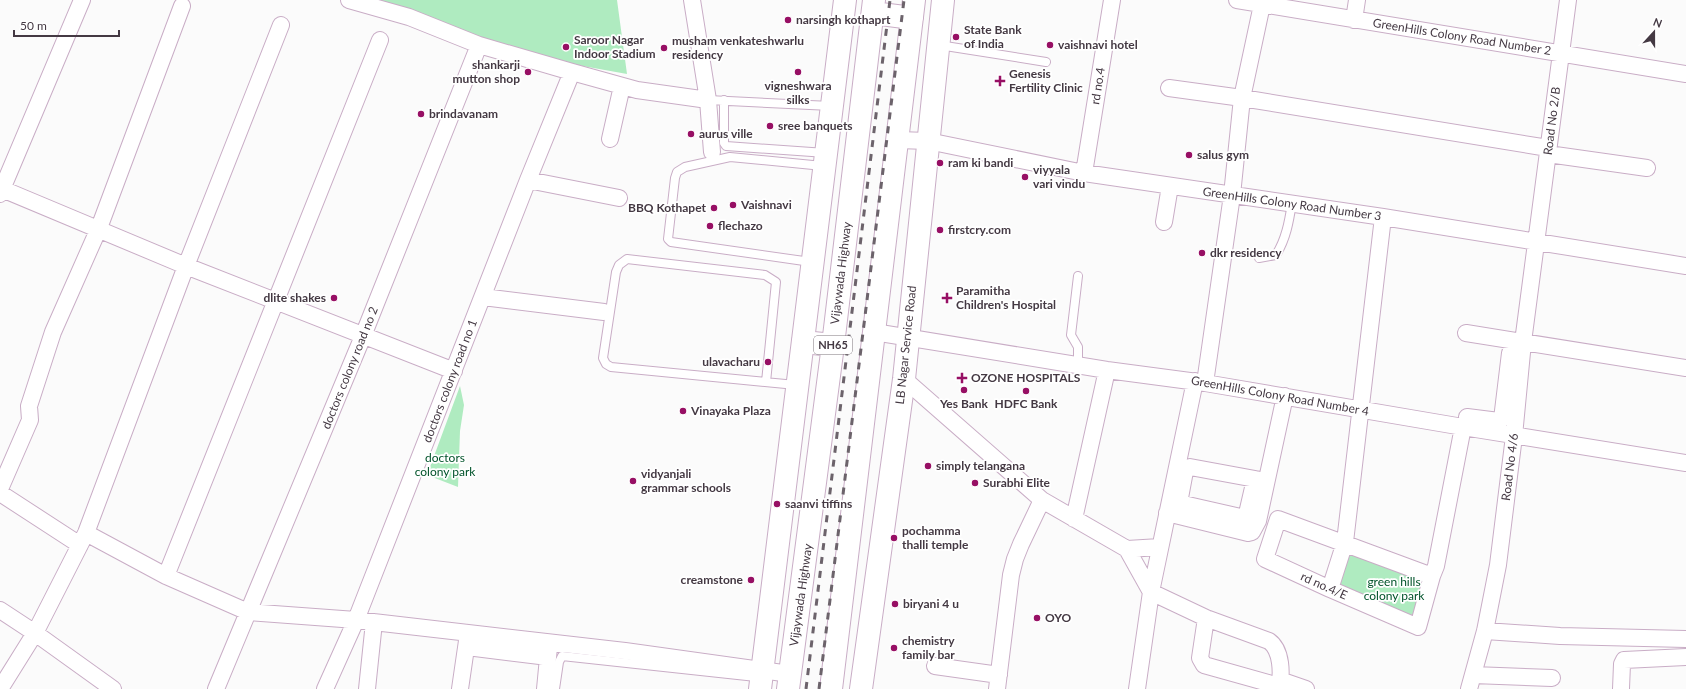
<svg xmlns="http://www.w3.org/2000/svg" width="1686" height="689" viewBox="0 0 1686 689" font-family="Lato,sans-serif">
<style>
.green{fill:#afebc0}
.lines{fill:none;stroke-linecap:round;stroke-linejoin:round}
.lane-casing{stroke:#c9adc6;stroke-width:10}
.street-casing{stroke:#c9adc6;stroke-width:18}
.secondary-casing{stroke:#c9adc6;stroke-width:24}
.highway-casing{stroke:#c9adc6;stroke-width:24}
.lane{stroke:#fff;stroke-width:8}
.street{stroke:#fff;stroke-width:16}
.secondary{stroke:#fff;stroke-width:22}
.highway{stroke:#fff;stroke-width:22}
.rail{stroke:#6c636b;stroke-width:3;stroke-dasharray:7 7;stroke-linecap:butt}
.poi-dot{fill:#970f64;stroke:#fff;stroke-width:1.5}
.labels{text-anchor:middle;stroke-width:3.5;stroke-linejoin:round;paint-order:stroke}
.shield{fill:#fff;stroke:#7c747b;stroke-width:1}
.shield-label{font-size:11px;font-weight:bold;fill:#443943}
.poi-label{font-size:12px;font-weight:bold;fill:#443943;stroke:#fff;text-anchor:start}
.street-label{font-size:12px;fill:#443943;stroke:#fff}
.park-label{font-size:12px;fill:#01532a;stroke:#fff}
</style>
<rect width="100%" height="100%" fill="#fbfbfb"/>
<!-- green -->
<path class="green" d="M370,0H617L627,74L577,65L441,29Z
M460,386L464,405L460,431L458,487L427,475Z
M1348,549L1423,577L1416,616L1410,620L1335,588Z"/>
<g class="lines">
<!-- lane casing -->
<g class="lane-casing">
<path id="lane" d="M939,45L1046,62
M708,100L831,106
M724,100V143L726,146L826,153
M1259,258L1276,255C1286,239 1289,222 1292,203
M811,262L671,242L668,239L675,178L677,172L685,167L730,157L823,166
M1078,276L1071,335L1078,347V365
M766,382L776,282L765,275L627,259L619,265L616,272L603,358L606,364L611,367L796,385
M555,689L559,662L562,656L756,677"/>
</g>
<!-- street casing -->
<g class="street-casing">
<path id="street" d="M349,0L409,17L479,45L572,72L637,90L708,100
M692,0L708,100L712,152
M1237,0L1686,74
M1354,20L1357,0
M1169,88L1242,98L1548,148
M610,139L622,86
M898,140L928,141L1084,173L1383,217L1686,266
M1548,154L1647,168
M1084,173L1112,0
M528,180L619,198
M2,189L186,266L454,371
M0,194L82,0
M1164,222L1170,186
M483,297L604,312
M874,332L1107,370L1205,383L1463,427L1686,463
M1466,333L1686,368
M904,379L1042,500L1127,549L1160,547
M1205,383L1232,195L1242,98L1263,0
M1467,417L1499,421L1502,419L1510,353
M0,489L30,420L29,406L53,332L99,228L182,6
M0,493L80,545
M1167,513L1248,533L1252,532L1258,521L1285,396
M1246,518L1255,479
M1074,519L1107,370
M1258,521L1179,503L1185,471L1190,467L1266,481
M86,533L166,576L248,612L356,620L625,651L790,674
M1127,549L1151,592L1206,618L1269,641C1282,650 1282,674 1279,689
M166,576L380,40
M1432,576L1418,627L1330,589L1265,559L1278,519L1432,576L1436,566L1463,427
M1330,589L1345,542L1383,217
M0,610L35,633L113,689
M1206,618L1200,658L1204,665L1279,686
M1485,631L1560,636L1686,639
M475,648L548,657
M935,666L999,675
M1473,675L1552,678
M1280,680L1306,689
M0,689L35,633L86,533L186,266L281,25
M216,689L363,336L479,45
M325,689L356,620L528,180L572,72
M367,689L374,622
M460,689L468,634
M545,689L549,647
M997,689L1011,575L1015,559L1021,544L1042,500
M1137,689L1151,592L1195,381
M1469,689L1485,631L1498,565L1514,436L1523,342L1568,0
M1621,689L1622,664L1624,660L1686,657"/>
</g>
<!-- secondary casing -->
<g class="secondary-casing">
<path id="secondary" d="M760,689L845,0
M861,689L904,379L943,0"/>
</g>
<!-- highway casing -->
<g class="highway-casing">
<path id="highway" d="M873,13L912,18
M803,342L833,345
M788,689L833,345L874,0
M831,689L914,0"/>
</g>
<!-- lane -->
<use href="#lane" class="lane"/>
<!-- street -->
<use href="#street" class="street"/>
<!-- secondary -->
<use href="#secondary" class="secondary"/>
<!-- highway -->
<use href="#highway" class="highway"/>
<!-- rail -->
<path class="rail" d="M806,689L890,0
M819,689L904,0"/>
</g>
<!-- markers -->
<g class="poi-dot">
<circle cx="788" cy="20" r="4"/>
<circle cx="956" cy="37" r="4"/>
<circle cx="1050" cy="45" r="4"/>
<circle cx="566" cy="47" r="4"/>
<circle cx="664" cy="48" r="4"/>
<circle cx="528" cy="72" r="4"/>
<circle cx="798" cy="72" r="4"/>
<path d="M998 75h4v4h4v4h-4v4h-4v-4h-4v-4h4z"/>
<circle cx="421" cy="114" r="4"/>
<circle cx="770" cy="126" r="4"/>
<circle cx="691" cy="134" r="4"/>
<circle cx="1189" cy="155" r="4"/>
<circle cx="940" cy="163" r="4"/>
<circle cx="1025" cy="177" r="4"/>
<circle cx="733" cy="205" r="4"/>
<circle cx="714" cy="208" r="4"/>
<circle cx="710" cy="226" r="4"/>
<circle cx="940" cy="230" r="4"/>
<circle cx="1202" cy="253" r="4"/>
<circle cx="334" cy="298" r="4"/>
<path d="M945 292h4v4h4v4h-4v4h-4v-4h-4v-4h4z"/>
<circle cx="768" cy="362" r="4"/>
<path d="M960 372h4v4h4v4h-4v4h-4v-4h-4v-4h4z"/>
<circle cx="964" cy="390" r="4"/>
<circle cx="1026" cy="391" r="4"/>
<circle cx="683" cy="411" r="4"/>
<circle cx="928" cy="466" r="4"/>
<circle cx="633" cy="481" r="4"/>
<circle cx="975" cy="483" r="4"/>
<circle cx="777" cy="504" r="4"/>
<circle cx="894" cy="538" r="4"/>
<circle cx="751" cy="580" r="4"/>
<circle cx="895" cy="604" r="4"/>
<circle cx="1037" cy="618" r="4"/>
<circle cx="894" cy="648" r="4"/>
</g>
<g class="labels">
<!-- shield labels -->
<rect class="shield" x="814" y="336" width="38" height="18" rx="3"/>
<g class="shield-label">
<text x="833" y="349">NH65</text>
</g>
<!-- poi labels -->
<g class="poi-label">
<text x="796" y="24">narsingh kothaprt</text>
<text x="964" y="34">State Bank<tspan x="964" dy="14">of India</tspan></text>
<text x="574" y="44">Saroor Nagar<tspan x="574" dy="14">Indoor Stadium</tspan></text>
<text x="672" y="45">musham venkateshwarlu<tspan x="672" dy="14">residency</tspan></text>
<text x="1058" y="49">vaishnavi hotel</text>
<text x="520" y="69" text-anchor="end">shankarji<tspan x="520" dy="14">mutton shop</tspan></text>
<text x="1009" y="78">Genesis<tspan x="1009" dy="14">Fertility Clinic</tspan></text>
<text x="798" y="90" text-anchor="middle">vigneshwara<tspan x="798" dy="14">silks</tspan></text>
<text x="429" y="118">brindavanam</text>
<text x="778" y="130">sree banquets</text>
<text x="699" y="138">aurus ville</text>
<text x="1197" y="159">salus gym</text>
<text x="948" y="167">ram ki bandi</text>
<text x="1033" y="174">viyyala<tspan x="1033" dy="14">vari vindu</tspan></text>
<text x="741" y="209">Vaishnavi</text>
<text x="706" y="212" text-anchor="end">BBQ Kothapet</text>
<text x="718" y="230">flechazo</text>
<text x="948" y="234">firstcry.com</text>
<text x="1210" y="257">dkr residency</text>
<text x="956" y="295">Paramitha<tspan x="956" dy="14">Children's Hospital</tspan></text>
<text x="326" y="302" text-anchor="end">dlite shakes</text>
<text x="760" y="366" text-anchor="end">ulavacharu</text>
<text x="971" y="382">OZONE HOSPITALS</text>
<text x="964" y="408" text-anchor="middle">Yes Bank</text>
<text x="1026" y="408" text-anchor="middle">HDFC Bank</text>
<text x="691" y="415">Vinayaka Plaza</text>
<text x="936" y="470">simply telangana</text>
<text x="641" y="478">vidyanjali<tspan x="641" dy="14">grammar schools</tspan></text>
<text x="983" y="487">Surabhi Elite</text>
<text x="785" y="508">saanvi tiffins</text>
<text x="902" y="535">pochamma<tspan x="902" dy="14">thalli temple</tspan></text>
<text x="743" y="584" text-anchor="end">creamstone</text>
<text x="903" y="608">biryani 4 u</text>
<text x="1045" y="622">OYO</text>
<text x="902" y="645">chemistry<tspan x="902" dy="14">family bar</tspan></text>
</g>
<!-- street labels -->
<g class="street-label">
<text transform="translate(1462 37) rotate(9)" y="4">GreenHills Colony Road Number 2</text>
<text transform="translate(1098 86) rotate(-81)" y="4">rd no.4</text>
<text transform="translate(1552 121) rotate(-83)" y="4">Road No 2/B</text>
<text transform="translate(1292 204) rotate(8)" y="4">GreenHills Colony Road Number 3</text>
<text transform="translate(841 273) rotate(-83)" y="4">Vijaywada Highway</text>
<text transform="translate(906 345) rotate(-84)" y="4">LB Nagar Service Road</text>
<text transform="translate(350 368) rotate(-68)" y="4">doctors colony road no 2</text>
<text transform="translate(450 381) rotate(-69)" y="4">doctors colony road no 1</text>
<text transform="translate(1280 396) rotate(10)" y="4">GreenHills Colony Road Number 4</text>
<text transform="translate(1510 467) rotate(-83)" y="4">Road No 4/6</text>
<text transform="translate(1324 586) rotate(24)" y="4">rd no.4/E</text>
<text transform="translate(801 595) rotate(-82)" y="4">Vijaywada Highway</text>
</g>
<!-- park labels -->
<g class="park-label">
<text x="445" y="462">doctors<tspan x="445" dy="14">colony park</tspan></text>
<text x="1394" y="586">green hills<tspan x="1394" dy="14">colony park</tspan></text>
</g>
</g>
<!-- north arrow -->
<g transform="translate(1654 32) rotate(21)" stroke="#ffffff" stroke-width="3" paint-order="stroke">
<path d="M0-3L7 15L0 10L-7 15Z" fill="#443943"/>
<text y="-6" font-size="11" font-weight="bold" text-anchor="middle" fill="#443943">N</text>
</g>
<!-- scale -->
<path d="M14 30v6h105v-6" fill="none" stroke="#443943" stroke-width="2"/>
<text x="20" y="30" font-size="12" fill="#443943" stroke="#ffffff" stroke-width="3" paint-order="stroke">50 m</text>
</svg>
